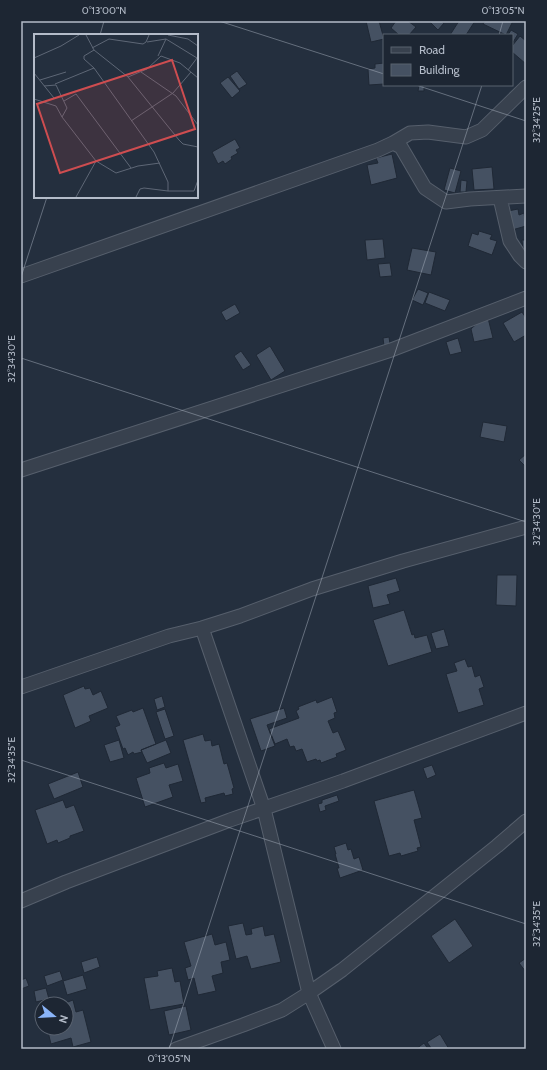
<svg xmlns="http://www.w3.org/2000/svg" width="547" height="1070" viewBox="0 0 547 1070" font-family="Cabin,sans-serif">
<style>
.building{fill:#455162;stroke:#1f2835}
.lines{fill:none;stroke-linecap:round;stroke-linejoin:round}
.minor-casing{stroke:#565f6c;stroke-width:15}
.minor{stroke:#38414e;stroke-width:13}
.ticks{fill:none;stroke:#b4bcc9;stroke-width:1;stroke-opacity:0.45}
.inset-road{fill:none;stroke:#5e6776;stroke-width:1}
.view{fill:#ce4d50;fill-opacity:0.15;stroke:#ce4d50;stroke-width:2}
.inset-edge{fill:none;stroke:#b4bcc9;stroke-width:2}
.neatline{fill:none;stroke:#b4bcc9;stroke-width:1.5}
.ticks-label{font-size:10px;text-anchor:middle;fill:#b4bcc9}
</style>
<rect width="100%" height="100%" fill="#242f3e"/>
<!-- building -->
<path class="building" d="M366,21H379L384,39L371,42Z
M396,21H408L416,27L409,35H399L391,28Z
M429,21H441L444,23L438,30Z
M459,21H475L466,35H450Z
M485,21H513L506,35L483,24Z
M511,30L518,34L512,44V35H508Z
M520,36L526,41V64L512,52V46Z
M384,63V84L369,85L368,69L375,68V64Z
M237,71L247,84L239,89L230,76Z
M228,77L240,91L232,98L220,83Z
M419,85H431H424V91H418Z
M235,139L240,148L236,150L238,153L231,157L232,159L225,164L223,161L218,164L212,152Z
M392,154L397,178L371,185L367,165L378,163L376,158Z
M492,167L494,189L474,190L472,169Z
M450,168L461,171L455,193L444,190Z
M461,180L467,181L466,192H460Z
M518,209L519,215L524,213L526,226L512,230L508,211Z
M479,231L492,235L490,239L497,241L492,255L468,246L472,233L478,235Z
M383,239L385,258L367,260L365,240Z
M522,240H526V250H523Z
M412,248L436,252L431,275L407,270Z
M390,263L392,276L380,277L378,264Z
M418,289L428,293L423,305L412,300Z
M429,292L450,300L445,311L425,303Z
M235,304L240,313L226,321L221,312Z
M522,312L526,318V335L514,342L503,323Z
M487,314L493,338L474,342L471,329Z
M389,337L390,344L384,346L383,338Z
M458,338L462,352L450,355L446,342Z
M270,346L285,371L271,380L256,355Z
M241,351L251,365L243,370L234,356Z
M483,422L507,426L504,442L480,437Z
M526,454V467L519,460Z
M497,575H517L516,606L496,605Z
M396,578L400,591L387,595L390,604L373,608L368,586Z
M404,610L412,635L414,634L415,638L427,635L432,652L388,666L373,620Z
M444,629L449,646L436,649L431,633Z
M465,659L468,667L472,666L475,677L480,675L484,687L479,689L484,705L458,713L446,674L457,671L454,663Z
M84,686L85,689L90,688L93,695L101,691L108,708L89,716L91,721L75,728L63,695Z
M162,696L165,707L157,710L154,699Z
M332,697L337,712L334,713L335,718L328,721L333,733L338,731L346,750L336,754L337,757L321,763L320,760L317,761L316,759L307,762L302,749L296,751L294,746L290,747L287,739L275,744L269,729L299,718L296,711L299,709L298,707L316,700L317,703Z
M143,708L156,744L141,750L142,752L134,754L133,752L128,755L125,748L123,749L115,727L120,725L116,716L132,710L133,712Z
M284,708L287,718L267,725L275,746L261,751L250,719Z
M165,709L174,736L165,739L156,712Z
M203,734L205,741L211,740L212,746L219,744L224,764L227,763L234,788L232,789L233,794L225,796L224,793L205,798L206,802L201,803L183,740Z
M119,740L124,758L110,762L104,745Z
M166,740L171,753L147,763L141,750Z
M164,763L166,768L178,764L183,781L169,785L173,797L145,807L136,778L150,773L149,768Z
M432,765L436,775L427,779L423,768Z
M78,772L83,787L54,799L48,784Z
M414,790L422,818L414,820L421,847L417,848L418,851L401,856L400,853L389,856L374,801Z
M337,795L339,801L325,806L326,810L320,812L318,804L322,803V800Z
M63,800L66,808L74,805L84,831L70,836V838L58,843L57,840L47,844L35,810Z
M346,843L348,850L351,849L354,859L359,857L363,870L340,878L337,868H339L335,854H336L334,847Z
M455,919L473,946L449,963L431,936Z
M243,923L246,935L252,934L251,929L263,926L265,936L274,934L281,962L251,969L247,956L236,959L228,926Z
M212,934L215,945L226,942L230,960L221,962L223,973L212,976L216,991L198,995L194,978L188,980L185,968L191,966L184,942Z
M97,957L100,967L84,973L81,962Z
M526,958V972L519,963Z
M172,968L175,982L180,981L184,1004L150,1010L144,978L158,976L157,971Z
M60,971L63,980L47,986L44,976Z
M83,975L87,989L67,995L63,981Z
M26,978L29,986L21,989V980Z
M46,988L49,999L36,1002L34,991Z
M63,998L65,1003L73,1000L76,1012L83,1010L91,1042L73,1047L71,1038L51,1044L47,1028H66V1004H42V1009L41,1003Z
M186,1006L191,1030L169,1035L164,1011Z
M440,1034L449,1049H429L431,1048L427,1042Z
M424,1043L428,1049H416Z"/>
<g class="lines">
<!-- minor casing -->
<g class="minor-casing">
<path id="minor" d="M393,143L410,133L428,132L466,137L482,130L526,87
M500,198L510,241L520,256L526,262
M21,276L378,150L393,143L401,147L425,188L446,202L470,199L526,196
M21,470L391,350L526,298
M202,628L264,809L309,993L334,1049
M21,687L169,636L202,628L240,616L312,589L403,561L526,527
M21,901L66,882L230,820L343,781L526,713
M176,1049L243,1025L282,1010L309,993L342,970L497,846L526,821"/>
</g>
<!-- minor -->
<use href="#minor" class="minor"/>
</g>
<!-- ticks -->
<path class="ticks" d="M219,21L384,74M100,35L104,21M499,35L503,21M416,85L526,121M21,277L47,197M21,358L526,522M21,760L526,924M169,1049L482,85"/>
<!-- overview -->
<g transform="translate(34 34)">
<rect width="164" height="164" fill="#242f3e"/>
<path class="inset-road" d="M52,1L60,16L94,43L145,106L149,110L164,113M134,1L154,5L164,12M113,8L132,5L163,24M58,14L75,5L109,10L112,8L115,1M60,16L50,22V25L60,34L120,118L134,148V157L110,154L106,155L102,163M124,22L132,5M0,24L27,12L45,1M154,36L163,24M107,38L142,62L164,91M0,39L20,64M94,43L113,35L127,22L146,29L164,44M6,46L32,38M21,50L60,34M10,52L22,51L33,74L28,83L62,127M0,65L22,72L28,83M30,67L42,60L97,134M97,87L139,59L157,38M134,157H160L164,146M42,163L62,127L82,139L104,132L126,129"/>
<path class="view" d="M138,26L161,95L26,139L3,70Z"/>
<rect width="164" height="164" class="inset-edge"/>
</g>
<!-- border -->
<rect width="547" height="1070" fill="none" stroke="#1d2633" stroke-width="44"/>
<!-- legend -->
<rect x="383" y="34" width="130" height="52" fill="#1d2633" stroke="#59626f"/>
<rect x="391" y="47" width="20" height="6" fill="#38414e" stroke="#59626f"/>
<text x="419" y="54" font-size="12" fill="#b4bcc9">Road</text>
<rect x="391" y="64" width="20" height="12" fill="#455162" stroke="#59626f"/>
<text x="419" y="74" font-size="12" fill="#b4bcc9">Building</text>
<!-- north arrow -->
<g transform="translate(54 1016) rotate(108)"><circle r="19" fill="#1d2633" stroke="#59626f"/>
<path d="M0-3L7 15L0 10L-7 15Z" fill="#8ab4f8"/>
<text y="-6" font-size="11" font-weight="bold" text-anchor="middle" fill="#b4bcc9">N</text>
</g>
<rect x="22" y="22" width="503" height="1026" class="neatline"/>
<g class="ticks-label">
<text x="104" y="14">0°13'00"N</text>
<text x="503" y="14">0°13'05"N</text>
<text transform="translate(536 120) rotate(-90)" y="4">32°34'25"E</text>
<text transform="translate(11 359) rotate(-90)" y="4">32°34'30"E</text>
<text transform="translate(536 522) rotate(-90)" y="4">32°34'30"E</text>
<text transform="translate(11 760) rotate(-90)" y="4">32°34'35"E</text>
<text transform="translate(536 924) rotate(-90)" y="4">32°34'35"E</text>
<text x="169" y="1062">0°13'05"N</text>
</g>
</svg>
